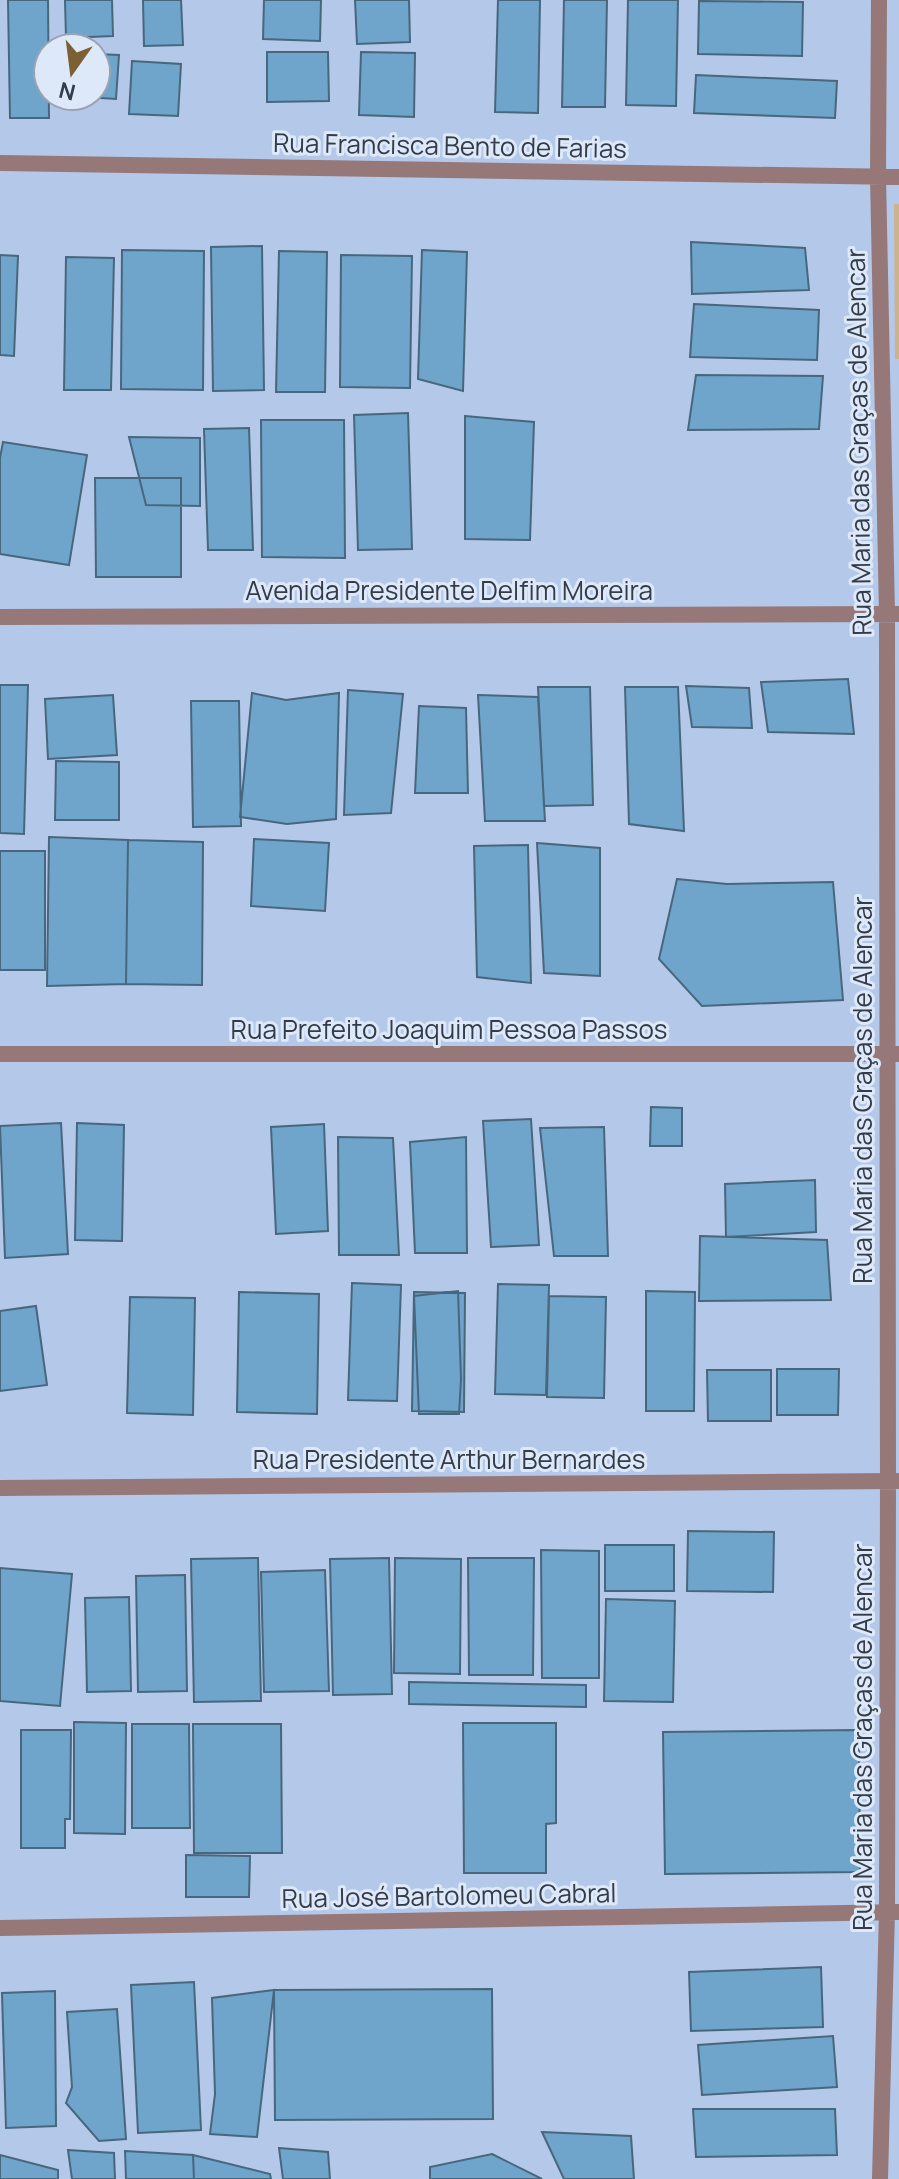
<svg xmlns="http://www.w3.org/2000/svg" width="899" height="2179" viewBox="0 0 899 2179" font-family="Manrope,sans-serif">
<style>
.green{fill:#cab38e}
.building{fill:#6fa5cb;stroke:#48677e;stroke-width:2}
.lines{fill:none;stroke-linecap:round;stroke-linejoin:round}
.street{stroke:#957877;stroke-width:16}
.labels{text-anchor:middle;stroke-width:6;stroke-linejoin:round;paint-order:stroke}
.street-label{font-size:26px;fill:#343c49;stroke:#dde8f9}
</style>
<rect width="100%" height="100%" fill="#b4c8e9"/>
<!-- green -->
<path class="green" d="M894,204H899V359H895Z"/>
<!-- building -->
<path class="building" d="M8,0H48L49,118H10Z
M65,0H112L113,36L66,38Z
M143,0H181L183,45L144,46Z
M264,0H321L320,41L263,39Z
M264,0H321L320,41L263,39Z
M355,0H409L410,42L357,44Z
M498,0H540L538,113L495,112Z
M564,0H607L605,107H562Z
M628,0H678L676,106L626,105Z
M699,1L803,2L802,56L698,54Z
M267,52H328L329,101L267,102Z
M267,52H328L329,101L267,102Z
M361,52L415,53L414,117L359,115Z
M96,54L119,55L116,99L66,96H96Z
M132,61L181,64L178,116L129,114Z
M696,75L837,81L835,118L694,113Z
M691,242L805,248L809,290L692,294Z
M262,246L264,390L213,391L211,247Z
M122,250L204,251L203,390L121,389Z
M422,250L467,252L463,391L418,379Z
M279,251L327,252L325,392H276Z
M0,255L18,256L14,356L0,355Z
M341,255L412,256L410,388L340,387Z
M66,257L114,258L111,390H64Z
M694,304L819,310L817,360L690,357Z
M696,375L823,376L819,429L688,430Z
M408,413L412,549L358,550L354,415Z
M465,416L534,422L530,540L465,539Z
M261,420H344L345,558L262,557Z
M249,428L253,550H208L204,429Z
M249,428L253,550H208L204,429Z
M129,437L200,438V506L146,505Z
M3,442L87,455L69,565L0,554V458Z
M95,478H181V577H96Z
M848,679L854,734L768,732L761,682Z
M0,685H28L24,834L0,833Z
M686,686L749,688L752,728L692,727Z
M538,687H590L593,805L544,806Z
M625,687H678L684,831L629,824Z
M348,690L403,694L391,813L344,815Z
M252,693L286,700L339,693L336,819L287,824L240,817Z
M113,695L117,755L48,759L45,699Z
M478,695L538,697L545,821H485Z
M191,701H239L241,826L193,827Z
M419,706L466,708L468,793H415Z
M56,761L119,762V820H55Z
M49,837L128,840L126,984L47,986Z
M254,839L329,843L325,911L251,906Z
M128,840L203,842L202,985L126,984Z
M537,843L600,848V976L544,973Z
M528,845L531,983L477,977L474,846Z
M0,851H45V970H0Z
M677,879L727,884L833,882L843,1000L702,1006L659,959Z
M651,1107L682,1108V1146H650Z
M531,1119L539,1245L491,1247L483,1121Z
M61,1123L68,1254L5,1258L0,1126Z
M77,1123L124,1125L122,1241L75,1240Z
M324,1124L328,1231L276,1234L271,1127Z
M604,1127L608,1256H554L540,1128Z
M338,1137L393,1138L399,1255H339Z
M466,1137L467,1253H415L410,1142Z
M815,1180L816,1232L726,1237L725,1184Z
M700,1236L827,1240L831,1300L699,1301Z
M352,1283L401,1285L397,1401L348,1400Z
M498,1284L549,1285L546,1395L495,1394Z
M458,1291L461,1379L459,1414H419L414,1296Z
M646,1291L695,1292L694,1411H646Z
M239,1292L319,1294L317,1414L237,1412Z
M414,1292L465,1293L464,1412L412,1411Z
M549,1296L606,1297L604,1398L547,1397Z
M130,1297L195,1298L193,1415L127,1413Z
M36,1306L47,1385L0,1391V1311Z
M777,1369H839L838,1415H777Z
M707,1370H771V1421H708Z
M688,1531L774,1532L773,1592L687,1591Z
M605,1545H674V1591H605Z
M541,1550L599,1551V1678H542Z
M258,1558L261,1701L194,1702L191,1559Z
M389,1558L392,1694L333,1695L330,1559Z
M395,1558L461,1559L460,1674L394,1673Z
M468,1558H534L533,1675H469Z
M0,1568L72,1574L60,1706L0,1701Z
M325,1570L329,1691L264,1692L261,1572Z
M185,1575L187,1691L138,1692L136,1576Z
M129,1597L131,1691L87,1692L85,1598Z
M606,1599L675,1601L673,1702L604,1701Z
M409,1682L586,1685V1707L409,1704Z
M74,1722L126,1723L125,1834L74,1833Z
M463,1723H556V1823L546,1824V1873H464Z
M132,1724H189L190,1828H132Z
M193,1724H281L282,1853H194Z
M21,1730H71L70,1819H65V1848H21Z
M859,1730L860,1872L665,1874L663,1732Z
M186,1855L250,1856L249,1897H186Z
M821,1967L823,2027L691,2031L689,1972Z
M194,1982L201,2130L138,2133L131,1985Z
M492,1989L493,2119L275,2120L274,1990Z
M274,1990L257,2137L210,2134L215,2094L212,1998Z
M55,1991L56,2126L6,2128L2,1993Z
M117,2009L126,2139L99,2141L66,2103L72,2087L67,2012Z
M833,2036L837,2087L702,2095L698,2045Z
M693,2109H835L837,2155L696,2157Z
M542,2132L631,2136L634,2179H564Z
M279,2148L328,2152L330,2179H283Z
M68,2150L114,2153L115,2179H72Z
M125,2151L193,2155L194,2179H126Z
M492,2154L542,2179H430V2167Z
M0,2155L58,2170V2179H0Z
M193,2155L270,2174L271,2179H194Z"/>
<g class="lines">
<!-- street -->
<path class="street" d="M879,0L878,177L887,614L888,1481L887,1912L880,2179
M0,163L899,177
M0,617L899,614
M0,1054H899
M0,1488L897,1481
M0,1928L899,1912"/>
</g>
<g class="labels">
<!-- street labels -->
<g class="street-label">
<text transform="translate(450 146) rotate(1)" y="9">Rua Francisca Bento de Farias</text>
<text transform="translate(859 442) rotate(-91)" y="9">Rua Maria das Graças de Alencar</text>
<text x="449" y="600">Avenida Presidente Delfim Moreira</text>
<text x="449" y="1039">Rua Prefeito Joaquim Pessoa Passos</text>
<text transform="translate(863 1090) rotate(-90)" y="9">Rua Maria das Graças de Alencar</text>
<text x="449" y="1469">Rua Presidente Arthur Bernardes</text>
<text transform="translate(863 1737) rotate(-90)" y="9">Rua Maria das Graças de Alencar</text>
<text transform="translate(449 1896) rotate(-1)" y="9">Rua José Bartolomeu Cabral</text>
</g>
</g>
<!-- north arrow -->
<g transform="translate(72 72) rotate(194)"><circle r="38" fill="#dde8f9" stroke="#99a3b3" stroke-width="2"/>
<path d="M0-6L14 30L0 20L-14 30Z" fill="#7a6032"/>
<text y="-12" font-size="22" font-weight="bold" text-anchor="middle" fill="#343c49">N</text>
</g>
</svg>
